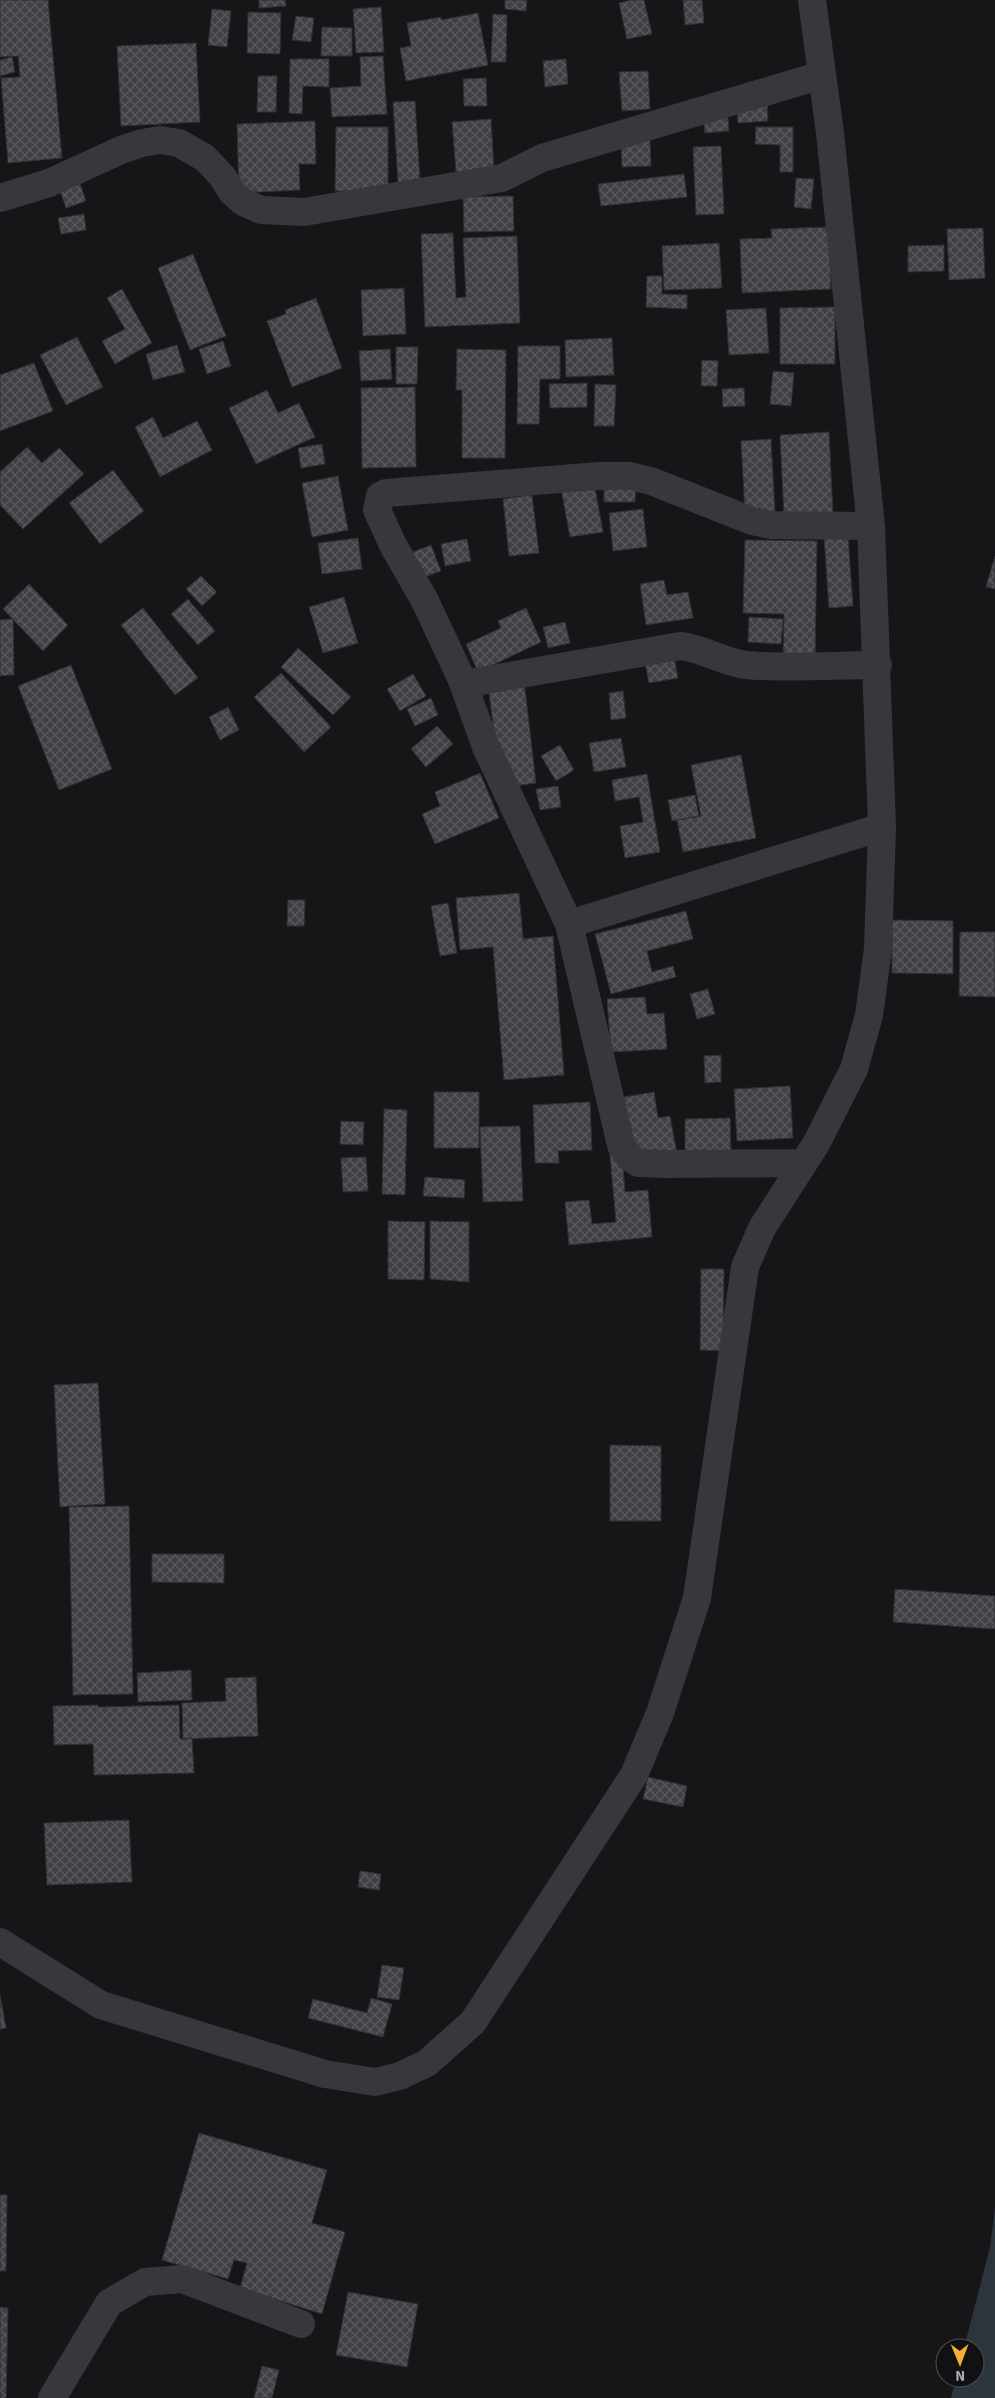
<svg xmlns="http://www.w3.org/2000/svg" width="995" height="2398" viewBox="0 0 995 2398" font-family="Signika,sans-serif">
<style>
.water{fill:#2c353c}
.building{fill:url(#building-cross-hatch);stroke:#303034}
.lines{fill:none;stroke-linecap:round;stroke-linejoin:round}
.minor{stroke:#37383d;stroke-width:28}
</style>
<defs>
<pattern id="building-cross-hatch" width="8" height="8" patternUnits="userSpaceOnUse" patternTransform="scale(1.25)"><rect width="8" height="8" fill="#404145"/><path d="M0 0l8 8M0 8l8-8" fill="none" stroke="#595a5e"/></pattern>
</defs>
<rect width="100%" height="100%" fill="#161618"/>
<!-- water -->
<path class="water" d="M995,2208V2398H951L956,2378H975V2348H964L990,2247Z"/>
<!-- building -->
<path class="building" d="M0,0H48L62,158L8,163L1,78L20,77L18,56L0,57Z
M259,0H285L286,6L259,8Z
M505,0H527L526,11L505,9Z
M632,0H644L652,34L627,39L619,3Z
M683,0H702L704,23L685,25Z
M381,7L384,52L356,53L353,9Z
M212,9L231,11L227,47L208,45Z
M248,12L281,13L280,54L247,53Z
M478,13L488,65L406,81L400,48L411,46L407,23L441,17V20Z
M493,14L507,15L506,62H491Z
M296,16L314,18L311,42L292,40Z
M322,27L352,28V56H321Z
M196,43L200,122L121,126L117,46Z
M383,56L387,114L332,117L330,88L361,86L360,57Z
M12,57L15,72L0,76V60Z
M290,59H329V87L303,86L302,114L289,113Z
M566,59L568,84L545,87L543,61Z
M648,71L650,109L622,111L619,72Z
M258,76H277L276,112H257Z
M486,78L487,106H464L463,79Z
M415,101L420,181L398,183L393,102Z
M767,101L768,121L738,123L737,104Z
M727,108L729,131L705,133L703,110Z
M491,119L494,170L456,172L452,122Z
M315,121L316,164H299L300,190L239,193L237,124Z
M336,127H388V191H335Z
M756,127H793V172H780V145L755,144Z
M650,140L651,166L622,167L621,142Z
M721,146L724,214L696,215L693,147Z
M684,174L687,197L601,206L598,184Z
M77,175L86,201L66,208L57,182Z
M796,178L814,179L811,209L794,207Z
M513,196L514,231L464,232L463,197Z
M84,214L86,230L61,234L58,218Z
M829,227L831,289L742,293L740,239L772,238L771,229Z
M983,228L985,278L949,280L947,229Z
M453,233L456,298L466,297L463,238L517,236L520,323L425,327L421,234Z
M719,243L722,288L664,290L662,246Z
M944,245V271L908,272V246Z
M193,254L226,336L190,350L158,268Z
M647,276H662V294L687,295V309L646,307Z
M404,288L406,334L363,336L361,290Z
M122,289L152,343L115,364L102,341L125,329L107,298Z
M316,298L342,368L292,387L267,321L286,314L285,310Z
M835,307V364H780V308Z
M766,308L769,353L729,355L726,310Z
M77,337L103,387L66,405L40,355Z
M612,338L614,375L566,377L565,340Z
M223,341L231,366L207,374L199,349Z
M177,345L185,372L153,380L146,354Z
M518,346H560V379H540L539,424H517Z
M396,347H418L417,384H396Z
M390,349L392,379L361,381L359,351Z
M457,349L506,350L505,458H462V390H456Z
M702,360L718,361L717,386H701Z
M34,363L53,411L0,431V375Z
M773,371L794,373L791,406L770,404Z
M587,383V407L550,408L549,384Z
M595,384L616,385L614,426H594Z
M415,387L416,467L362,468L361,388Z
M744,388L745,406L723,407L722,389Z
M267,390L278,413L299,403L315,437L256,464L229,408Z
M153,417L163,438L197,421L212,450L160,477L135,427Z
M829,432L833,514L784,516L780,435Z
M771,439L775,513L745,514L741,441Z
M322,444L325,464L301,468L298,448Z
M27,447L42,463L59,448L84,474L23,529L0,505V472Z
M113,470L144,511L100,544L69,503Z
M338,476L348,530L312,537L302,483Z
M604,482H636L635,502H604Z
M594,483L603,532L570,537L561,489Z
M532,495L539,553L509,556L503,499Z
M643,509L647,547L613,551L609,513Z
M848,535L853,606L829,608L824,537Z
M358,538L362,569L322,574L318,543Z
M467,539L471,561L445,566L441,544Z
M745,540L817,541L815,660L783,659L784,614L743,613Z
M431,545L441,571L413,581L403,556Z
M995,556V589L986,587Z
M201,576L217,592L202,606L186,589Z
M664,580L667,595L688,592L693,618L646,625L640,584Z
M29,584L68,625L43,651L3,609Z
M344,597L358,643L323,653L309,607Z
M188,599L215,631L198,645L171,614Z
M143,608L198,678L175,695L121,625Z
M526,608L541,642L478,672L466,644L501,628L498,621Z
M749,617L783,619L781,644L748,642Z
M13,619L14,675L0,676V620Z
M565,622L570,643L548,648L543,627Z
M298,648L351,697L333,715L281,667Z
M673,651L678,678L649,683L644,658Z
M71,665L112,769L59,790L18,686Z
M281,673L331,727L304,752L254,697Z
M413,674L426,696L400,711L387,689Z
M524,680L536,783L501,788L488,684Z
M623,691L626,718L611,720L609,693Z
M431,698L438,715L415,726L407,709Z
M228,707L239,730L220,740L209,717Z
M437,726L453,744L426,767L411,749Z
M621,738L626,767L594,772L589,743Z
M560,745L574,770L556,781L541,756Z
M741,755L756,838L683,852L677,820L701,816L691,765Z
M480,773L499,818L435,844L422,814L440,806L435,792Z
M647,774L660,852L625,858L620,826L643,822L639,797L615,801L612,780Z
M558,786L561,807L540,810L536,789Z
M695,795L699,816L672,821L668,800Z
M519,893L523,939L553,936L564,1075L504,1080L493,947L460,950L456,898Z
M288,900H305L304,926H287Z
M448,903L457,953L440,956L431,906Z
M686,911L693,939L647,951L652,972L673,966L676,977L611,994L595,934Z
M892,920L953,921V974L892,973Z
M960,932H995V997L959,996Z
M708,989L715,1014L697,1019L690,994Z
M645,997L647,1014L664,1013L667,1049L611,1052L607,999Z
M721,1055V1082L705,1083L704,1056Z
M790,1086L793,1138L737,1141L734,1089Z
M434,1092H479V1148H434Z
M654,1092L658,1118L670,1116L677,1154L629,1162L618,1098Z
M590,1102L592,1150L558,1151L559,1163H535L533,1105Z
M384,1109L407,1110L405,1195L382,1194Z
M730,1118L731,1152H685V1119Z
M341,1121L364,1122L363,1145L340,1144Z
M520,1126L523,1201L483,1202L480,1127Z
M621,1143L625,1192L648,1190L652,1237L569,1245L565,1202L589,1200L592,1224L616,1222L609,1145Z
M366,1157L368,1191L343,1192L341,1158Z
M425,1177L465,1180L464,1198L423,1196Z
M388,1221L425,1222L424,1280L388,1279Z
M430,1221L469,1222V1282L430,1279Z
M701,1269H724L723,1351L700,1350Z
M98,1383L105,1504L60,1507L54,1385Z
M610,1445L661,1446V1521H610Z
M129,1506L133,1694L73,1695L69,1507Z
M152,1554H224V1583L152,1582Z
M895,1589L995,1596V1629L893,1622Z
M191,1670L192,1700L138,1702L137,1673Z
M256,1677L258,1736L183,1739L182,1703L226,1701L225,1678Z
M98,1705V1707L179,1705L180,1739L192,1738L194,1773L94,1775L93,1744L54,1745L53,1706Z
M648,1777L687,1786L683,1807L643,1799Z
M129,1820L132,1882L47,1885L44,1823Z
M360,1871L381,1874L379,1890L358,1887Z
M382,1965L404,1968L399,2000L377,1997Z
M0,1995L6,2028L0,2029Z
M371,1998L392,2004L383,2037L308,2018L313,1999L367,2013Z
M199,2133L327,2170L312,2223L345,2232L322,2314L240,2288L247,2263L234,2260L228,2279L162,2260Z
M0,2195H7L6,2271H0Z
M348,2292L418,2304L407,2367L336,2355Z
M0,2307L8,2308L6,2398H0Z
M262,2366L279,2370L272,2398H254Z"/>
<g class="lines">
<!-- minor -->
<path class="minor" d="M0,198L49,183L121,150L142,143L160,140L179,143L205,158L222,176L232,192L243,202L261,210L304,212L502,178L542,158L822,75
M464,684L680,646C703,648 722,662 746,665C788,669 835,665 878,665
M569,924L486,747L462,680L425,601L393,545L377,510L380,496L386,493L599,476H630L651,481L752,521L771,525L871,526
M803,1163L664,1164L638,1163L630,1158L621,1145L569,924L882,827
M0,1942L101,2005L325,2074L375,2082L400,2076L427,2063L473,2022L634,1775L660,1713L697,1598L745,1267L762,1228L816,1144L854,1069L869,1015L878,949L882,827L871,526L830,133L812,0
M52,2398L109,2303L145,2282L182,2279L301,2324"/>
</g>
<!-- north arrow -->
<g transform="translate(960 2363) rotate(179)"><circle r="24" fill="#111113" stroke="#4d4f55"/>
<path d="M0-4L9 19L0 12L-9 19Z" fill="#f2b134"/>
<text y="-8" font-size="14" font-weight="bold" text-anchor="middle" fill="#a8adb8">N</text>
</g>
</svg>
